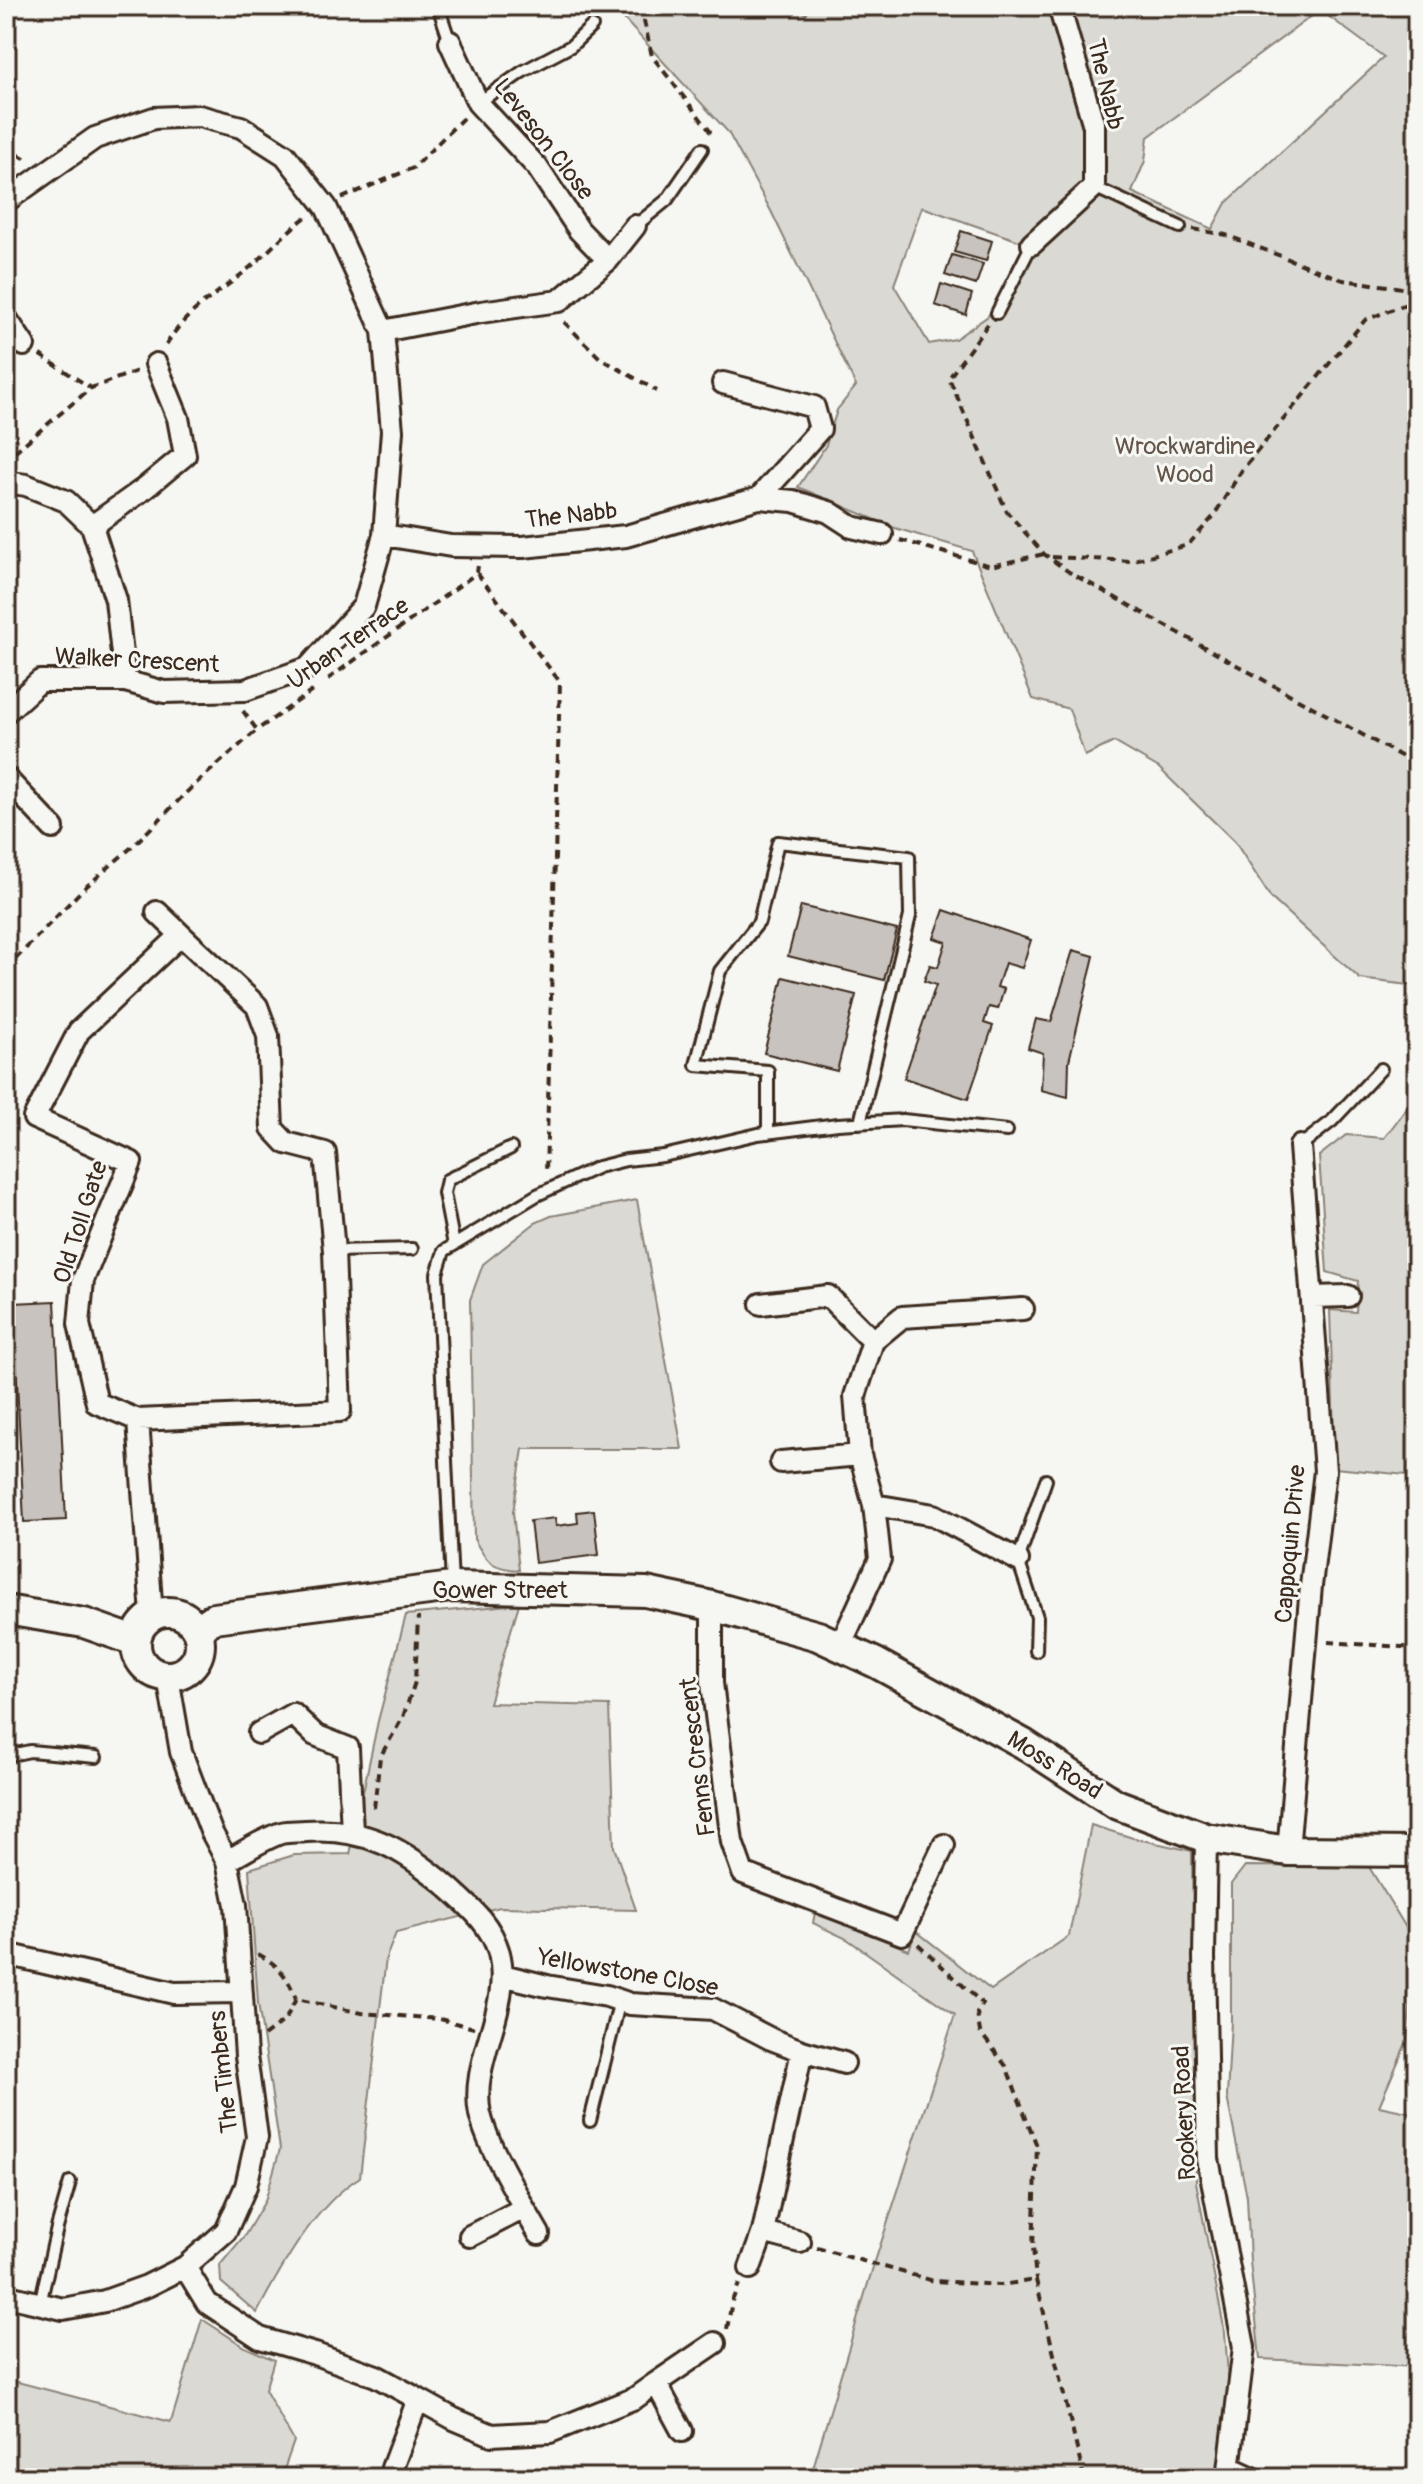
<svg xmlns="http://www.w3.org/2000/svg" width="1423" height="2484" viewBox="0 0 1423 2484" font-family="Pangolin,sans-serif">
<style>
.green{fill:#dad9d3;stroke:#8a8278;stroke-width:2;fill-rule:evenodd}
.building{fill:#c8c3be;stroke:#3b2a1e;stroke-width:2}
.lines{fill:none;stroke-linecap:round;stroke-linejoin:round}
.lane-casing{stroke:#3b2a1e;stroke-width:16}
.street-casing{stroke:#3b2a1e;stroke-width:26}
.secondary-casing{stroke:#3b2a1e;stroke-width:34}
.path{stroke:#3b2a1e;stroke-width:4;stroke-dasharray:8 6;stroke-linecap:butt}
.lane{stroke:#f6f6f2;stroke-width:10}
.street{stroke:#f6f6f2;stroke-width:20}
.secondary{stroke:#f6f6f2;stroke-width:28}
.labels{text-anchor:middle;stroke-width:6;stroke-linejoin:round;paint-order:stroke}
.street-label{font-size:24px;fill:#3b2a1e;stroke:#f6f6f2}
.park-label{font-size:24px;fill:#63564b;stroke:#f6f6f2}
</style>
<rect width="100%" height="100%" fill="#f6f6f2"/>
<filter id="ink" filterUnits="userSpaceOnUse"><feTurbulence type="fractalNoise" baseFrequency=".0125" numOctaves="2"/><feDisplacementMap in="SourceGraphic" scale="16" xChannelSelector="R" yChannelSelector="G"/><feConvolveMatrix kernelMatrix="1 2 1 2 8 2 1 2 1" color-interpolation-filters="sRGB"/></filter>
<g filter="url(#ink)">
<!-- green -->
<path class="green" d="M612,6H794L806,14L811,6H1417V986L1360,979L1271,898L1235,842L1159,768L1114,742L1085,756L1069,709L1033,699L972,551L895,528L798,487L826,445L837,410L856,386L771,211L728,132ZM1320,10L1384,57L1226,203L1212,229L1132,192L1145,161L1148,137ZM922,207L1028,244L988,316L955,339L929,344L894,285Z
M1417,1095V1476L1335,1468L1330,1310L1356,1312L1358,1281L1327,1272L1319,1156L1346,1135L1384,1138Z
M637,1200L682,1449H523L513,1512L519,1570C492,1568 487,1563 474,1539L470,1300L483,1264L535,1223L551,1216Z
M519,1604L489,1703L609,1706L614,1847L636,1910L500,1907L396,1933L386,1958L360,2177C315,2205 281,2267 257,2313L221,2282L220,2265L245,2235L265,2201L280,2149L258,2003L249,1869L294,1855L350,1854L378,1721L406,1615Z
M1091,1825L1133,1838L1192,1851L1196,2182L1225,2333L1229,2389L1218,2478H810L869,2280L955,2015L847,1939L813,1923L815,1912L909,1950L916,1931L991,1990L1069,1936Z
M1245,1866L1369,1867L1416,1944L1407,2041L1379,2106L1417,2114V2367L1260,2359L1250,2261L1247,2197L1227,2097L1231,2021V1884Z
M202,2319L245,2347L274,2360L265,2390L294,2441L281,2478H6V2379L171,2422Z"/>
<!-- building -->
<path class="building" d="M961,231L992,241L986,261L954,252Z
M952,255L983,264L976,285L945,275Z
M941,284L972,294L966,315L935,305Z
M801,906L897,930L884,980L788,956Z
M944,910L1031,940L1022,968L1005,963L997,987L1004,989L998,1009L989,1007L984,1023L993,1026L968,1099L904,1078L936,985L924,981L930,965L938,967L946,942L934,938Z
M1073,950L1094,956L1069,1061L1068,1097L1041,1090L1043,1053L1028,1048L1036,1019L1051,1022Z
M783,977L856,995L837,1071L764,1053Z
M55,1301L66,1520L24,1522L13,1303Z
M594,1510L599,1555L535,1563L530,1521L555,1518L556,1526L578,1523L577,1512Z"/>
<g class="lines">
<!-- lane casing -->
<g class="lane-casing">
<path id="lane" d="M438,6L450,42
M478,103L522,72L571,46L592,26
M1094,187L1180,227
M635,226L667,200L702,149
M997,313L1032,244
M768,1133V1071L696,1065L720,971L759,922L778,842L909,857L910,916L860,1123
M1300,1146L1332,1121L1381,1069
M454,1245L444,1193L447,1180L511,1148
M334,1251L412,1249
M452,1585L437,1274L444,1251L537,1195L598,1167L626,1160L663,1156L758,1134L838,1124L903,1120L1007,1131
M1036,1651L1037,1617L1018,1560L1046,1480
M6,1756L30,1751L96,1757
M590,2121L620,2000
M40,2304L57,2228L70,2182
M1230,2462L1265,2478"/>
</g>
<!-- street casing -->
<g class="street-casing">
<path id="street" d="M6,201L95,138L154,118L199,116L241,127L285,155L326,207L383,331L392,431L384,535L364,606L308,668L245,690L164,692L125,681H40L6,712
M1032,244L1094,187V126L1059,6
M608,260L635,226
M6,318L24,345
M383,331L481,312L559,301L608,260L579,230L537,167L478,103L450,42
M723,383L814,407L820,429L759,498
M6,482L26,485L66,501L92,526L116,600L125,681
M92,526L145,488L185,455L178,418L156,364
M384,535L451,546L523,547L626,536L759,498L793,501L829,512L852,527L882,534
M6,778L53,828
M1313,1297L1348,1296
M761,1304L828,1296L873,1341
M138,1420L340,1411L334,1251L325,1153L286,1143L272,1128L268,1036L257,1006L181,935
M781,1462L860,1455
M874,1505L934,1515L1018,1560
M712,1606V1683L732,1842L743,1873L902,1934L944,1845
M152,1616L138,1420L97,1403L79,1324L83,1280L131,1162L34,1118L79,1031L181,935L157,912
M840,1646L880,1559L874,1505L860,1455L855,1396L873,1341L902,1317L1023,1309
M259,1733L293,1714L315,1735L348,1748L352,1832
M1206,1838L1204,1957L1208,2159L1244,2347L1228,2478
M1288,1851L1311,1586L1325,1471L1300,1146
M227,1861C244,1852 263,1839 281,1833C289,1831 298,1832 306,1831C366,1827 404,1849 448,1887C469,1906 491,1924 499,1953C513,2008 469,2060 480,2114C487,2144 510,2180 524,2208L470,2236
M6,1954L174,1993L241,1992
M502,1975L547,1986L607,1996L630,2004L713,2009L771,2039L802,2051L763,2232L750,2268
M802,2051L844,2063
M524,2208L539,2234
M763,2232L800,2242
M185,2267L207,2303L260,2338L315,2354L376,2376L418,2399
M12,2297L63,2309L105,2301L147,2286L185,2267L226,2231L246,2186L257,2137L246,2056L236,1905L227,1861L211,1831L181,1752L168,1677
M682,2431L656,2383L715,2343
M392,2468L418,2399L454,2419L492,2435L550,2432L635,2398L656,2383"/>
</g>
<!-- secondary casing -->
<g class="secondary-casing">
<path id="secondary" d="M6,1610L84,1623L135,1641
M136 1644a32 32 0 1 1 64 0a32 32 0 1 1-64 0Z
M197,1630L214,1618L452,1587L646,1592L712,1606L818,1636L876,1663L1024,1744L1116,1804L1206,1838L1288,1851L1417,1852"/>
</g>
<!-- path -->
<path class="path" d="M646,6L644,21L652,56L710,131L708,134
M603,17L616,6
M6,147L28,160
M342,198L413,168L465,116
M1193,229L1226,235L1343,280L1417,290
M564,322L600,358L657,391
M988,324L949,378L1007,512L1044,554L1069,572L1417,765
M166,345C188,308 216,296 248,269C269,252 286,231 309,215
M40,355L91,388
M6,463L12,454L91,388L137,371
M900,540L991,566L1044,554
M1052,557L1131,561L1188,545L1213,517L1242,470L1365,320L1417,300
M477,573L560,682L546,1173
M328,679L477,573L478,565
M243,711L257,730L315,689
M6,969L80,892L133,846L192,787L257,730
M1328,1642L1417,1648
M374,1808L380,1757L403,1717L415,1682L418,1617
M918,1944L983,2004L977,2013L980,2032L1006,2066L1037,2146L1033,2247L1036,2280
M258,1954C279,1965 288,1977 296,1999
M264,2036L285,2020L296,1999L362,2013L440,2019L474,2028
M817,2248L934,2281L1000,2285L1036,2280L1084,2478
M727,2329L732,2301L739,2284"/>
<!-- lane -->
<use href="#lane" class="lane"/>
<!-- street -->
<use href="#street" class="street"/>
<!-- secondary -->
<use href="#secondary" class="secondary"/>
</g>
</g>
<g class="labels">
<!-- street labels -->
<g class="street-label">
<text transform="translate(1106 84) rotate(77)" y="8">The Nabb</text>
<text transform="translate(544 139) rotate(52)" y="8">Leveson Close</text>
<text transform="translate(571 515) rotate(-6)" y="8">The Nabb</text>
<text transform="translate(348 643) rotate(-35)" y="8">Urban Terrace</text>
<text transform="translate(137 660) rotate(3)" y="8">Walker Crescent</text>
<text transform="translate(80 1222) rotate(-72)" y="8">Old Toll Gate</text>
<text transform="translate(1290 1544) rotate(-85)" y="8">Cappoquin Drive</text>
<text x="500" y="1598">Gower Street</text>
<text transform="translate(697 1757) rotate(-97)" y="8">Fenns Crescent</text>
<text transform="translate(1055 1765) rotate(32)" y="8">Moss Road</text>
<text transform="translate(628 1972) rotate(10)" y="8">Yellowstone Close</text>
<text transform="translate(223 2072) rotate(-96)" y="8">The Timbers</text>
<text transform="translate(1184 2113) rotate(-93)" y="8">Rookery Road</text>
</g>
<!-- park labels -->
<g class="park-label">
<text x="1185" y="454">Wrockwardine<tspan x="1185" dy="28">Wood</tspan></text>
</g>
</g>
<!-- margin -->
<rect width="1423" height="2484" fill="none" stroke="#f6f6f2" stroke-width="32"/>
<rect x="16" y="16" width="1391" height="2452" fill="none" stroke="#3b2a1e" stroke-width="3" filter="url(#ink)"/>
</svg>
